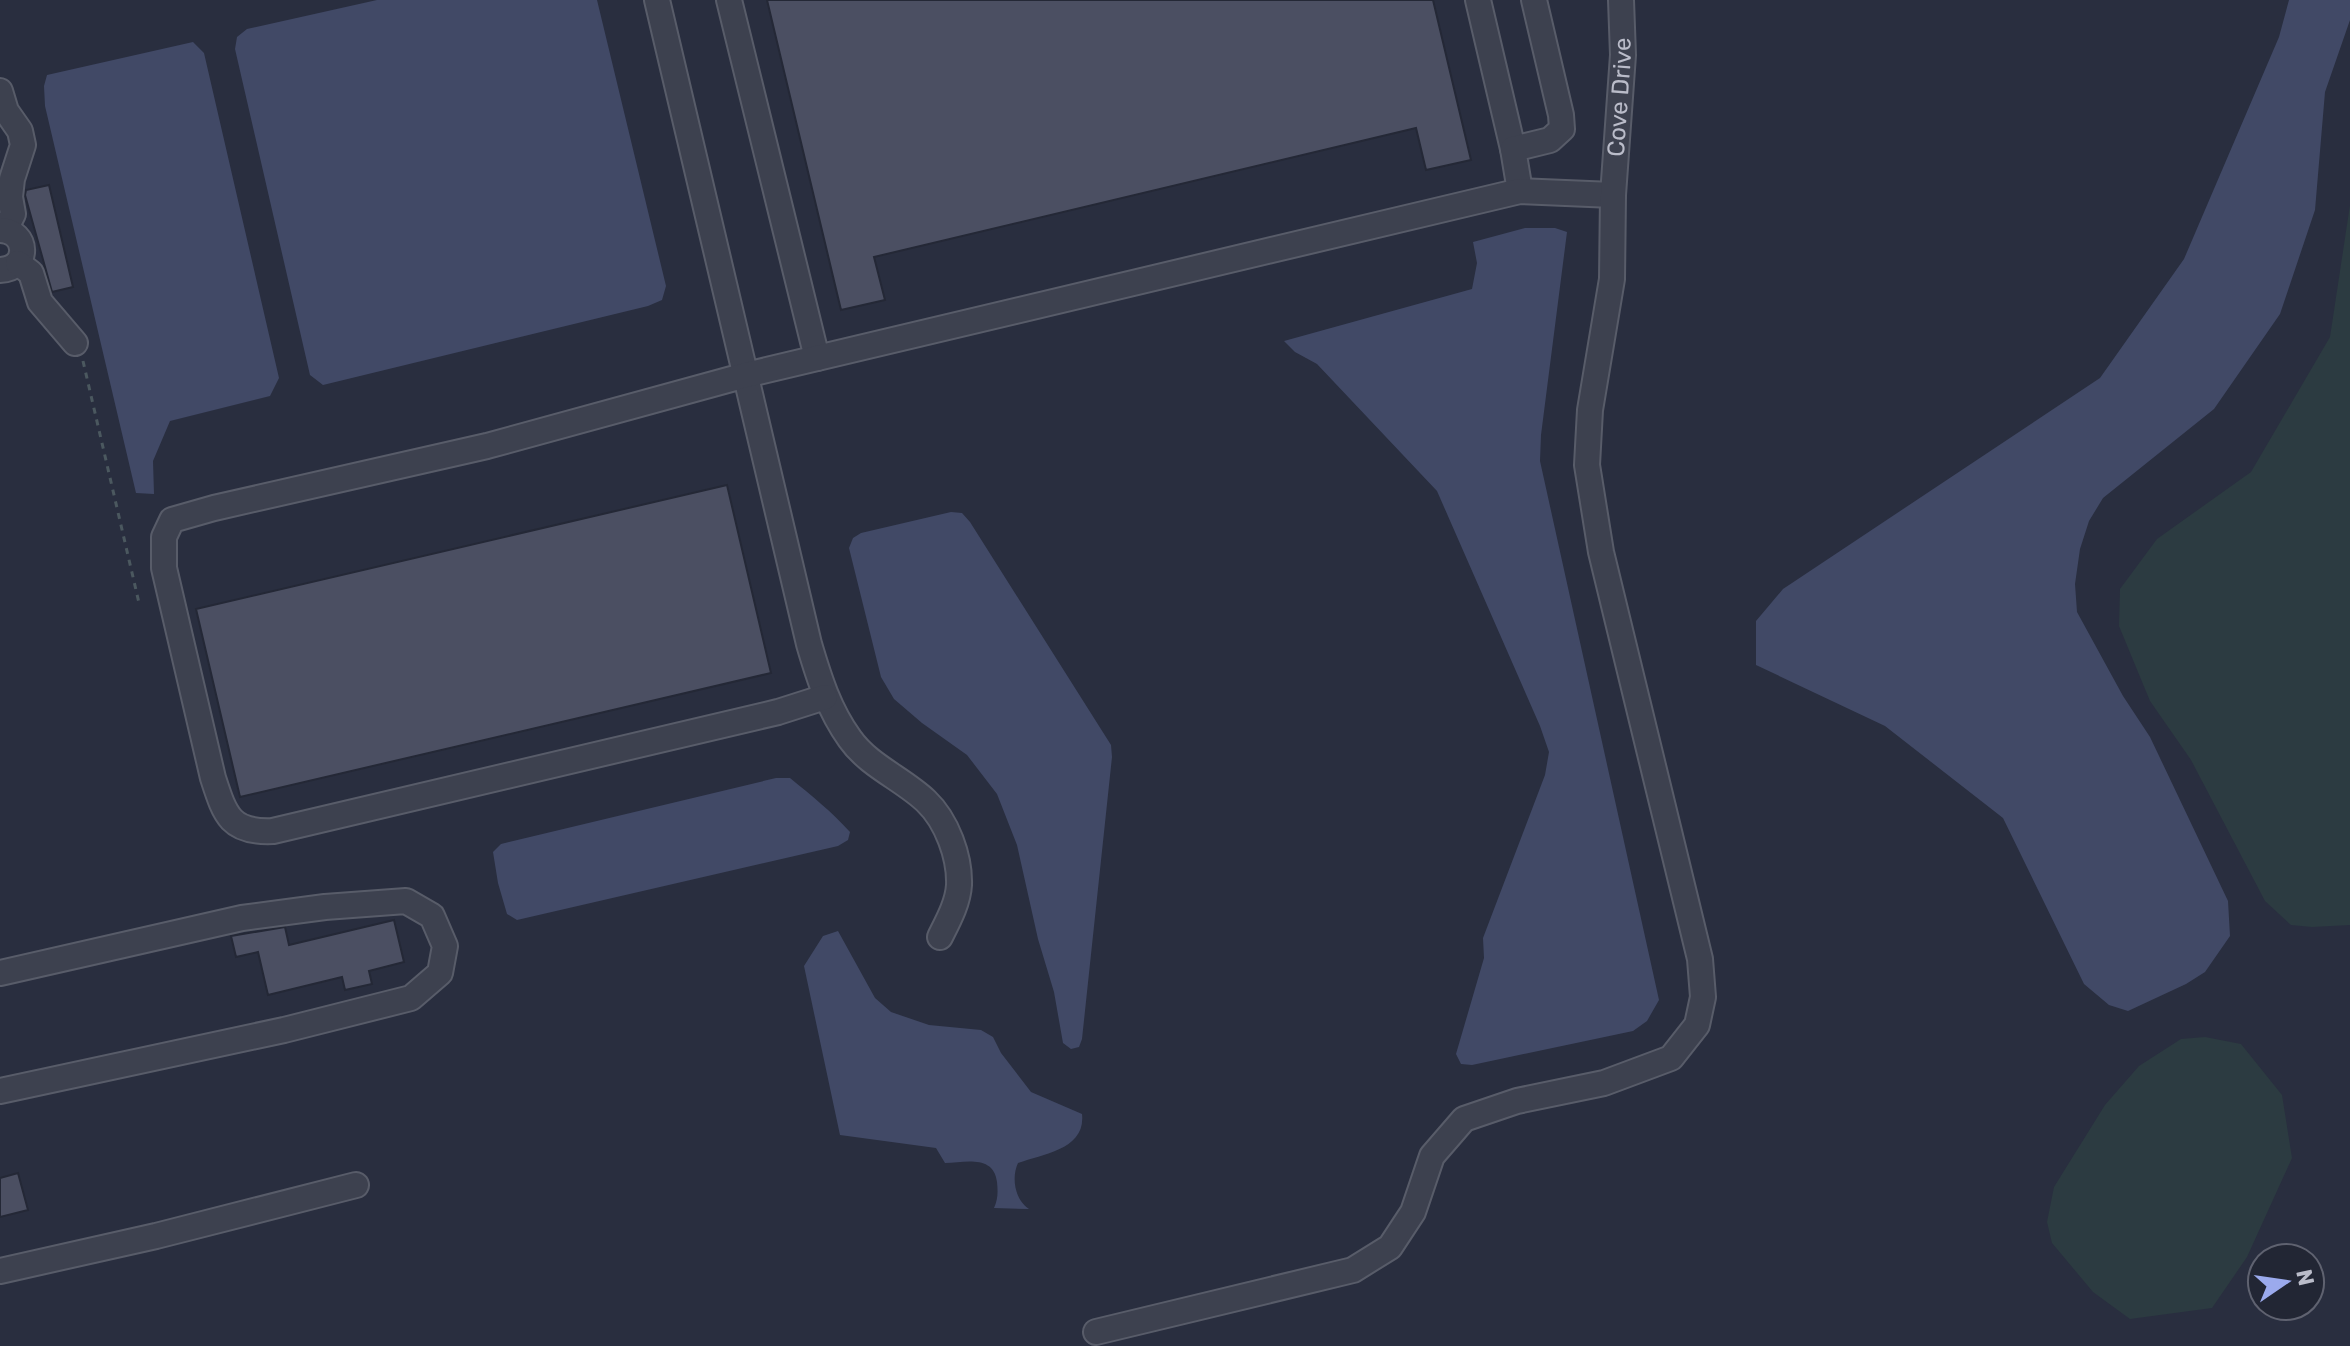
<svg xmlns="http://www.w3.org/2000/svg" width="2350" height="1346" viewBox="0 0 2350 1346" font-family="Rubik,sans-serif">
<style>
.green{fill:#2c3b41}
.water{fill:#414966}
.building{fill:#4b4f62;stroke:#242836;stroke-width:2}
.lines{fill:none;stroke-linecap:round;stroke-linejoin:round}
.minor-casing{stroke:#585c69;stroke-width:28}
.path{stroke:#4b585f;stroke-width:3;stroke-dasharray:6 6;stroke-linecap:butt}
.minor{stroke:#3d414f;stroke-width:24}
.labels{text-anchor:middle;stroke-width:8;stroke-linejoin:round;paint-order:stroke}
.street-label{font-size:24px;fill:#babcc9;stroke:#222634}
</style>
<rect width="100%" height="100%" fill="#292e3f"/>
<!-- green -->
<path class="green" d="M2350,205V925L2312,927L2291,925L2265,901L2191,760L2150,701L2119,626L2120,589L2157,539L2251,472L2330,337Z
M2205,1037L2241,1044L2282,1095L2292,1158L2247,1257L2212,1308L2130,1319L2093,1292L2052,1243L2047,1222L2054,1187L2105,1105L2139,1066L2181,1039Z"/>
<!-- water -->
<path class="water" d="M377,0H597L666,286L662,300L648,306L323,385L310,375L235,49L237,37L247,29Z
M2289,0H2350V20L2325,92L2315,210L2280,314L2214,409L2103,498L2089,521L2080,549L2075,584L2077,612L2123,696L2150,737L2228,901L2230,936L2205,972L2186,984L2128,1011L2109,1005L2084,984L2003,818L1885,726L1756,665V621L1783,589L2100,378L2184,259L2279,37Z
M193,42L204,53L279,378L270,396L170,421L153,461L154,494L136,493L45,106L44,86L47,75Z
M1525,228H1555L1567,232L1541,435L1540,461L1659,1000L1647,1021L1633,1031L1472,1065L1461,1064L1456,1054L1484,958L1483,938L1545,775L1549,752L1540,726L1437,491L1317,364L1295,352L1284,341L1472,289L1477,263L1473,242Z
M951,512L962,513L970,522L1111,745L1112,757L1082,1039L1079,1047L1071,1049L1063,1043L1054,992L1038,939L1017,845L997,794L967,755L922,723L894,699L881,677L849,548L853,538L861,533Z
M776,778H790C811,795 832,812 850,832L848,840L838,846L517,920L507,914L498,883L493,852L501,844Z
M838,931L875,998L891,1012L929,1025L981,1030L993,1037L1001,1053L1031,1092L1082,1114C1086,1149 1044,1154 1018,1163C1011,1178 1015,1200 1029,1209L994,1208C998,1199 998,1192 997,1182C994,1155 966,1162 945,1163L936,1148L840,1135L804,966L823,936Z"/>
<!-- building -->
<path class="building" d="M767,0H1433L1471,160L1426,170L1416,128L874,257L885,300L841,310Z
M49,185L73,287L52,292L25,195L26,190Z
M727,485L771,673L240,797L196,609Z
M394,920L404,962L369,971L372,984L345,990L342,977L268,995L258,952L236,957L231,936L285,927L289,945Z
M18,1173L28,1210L0,1217V1178Z"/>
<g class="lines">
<!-- minor casing -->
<g class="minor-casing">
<g id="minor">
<path d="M657,0L809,644C819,678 829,710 850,739C869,766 903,779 926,801C947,821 960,857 959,885C958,903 948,921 940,937"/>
<path d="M729,0L817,358"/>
<path d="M1478,0L1513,149"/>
<path d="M0,91L6,111L20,131L23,145L12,179L10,197L13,214L5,230"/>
<path d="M1520,191L1513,149L1550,140L1562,129L1561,115L1534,0"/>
<path d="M0,230C29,231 30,269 0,270"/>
<path d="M18,263L31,273L40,302L75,343"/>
<path d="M825,697L778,712L273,831C230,833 225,815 213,778L164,568V537L172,520L214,508L487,446L746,375L1520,191L1613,195"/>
<path d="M0,973L242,918L325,907L406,901L432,916L445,946L440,973L411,998L284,1030L0,1091"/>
<path d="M0,1271L156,1236L356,1185"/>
<path id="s1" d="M1096,1332L1353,1270L1390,1247L1413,1212L1432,1156L1464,1119L1517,1101L1604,1083L1671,1058L1697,1025L1703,997L1700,959L1601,552L1587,465L1590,410L1612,279L1613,195L1623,55L1621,0"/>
</g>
</g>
<!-- path -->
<path class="path" d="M83,361L139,603"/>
<!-- minor -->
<use href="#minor" class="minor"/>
</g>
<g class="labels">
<!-- street labels -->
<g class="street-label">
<text dy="8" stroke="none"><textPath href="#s1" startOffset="1660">Cove Drive</textPath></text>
</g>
</g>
<!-- north arrow -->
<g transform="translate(2286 1282) rotate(77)"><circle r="38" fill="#222634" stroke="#5f6270" stroke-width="2"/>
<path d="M0-6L14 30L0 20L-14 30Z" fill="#9baaed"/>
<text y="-12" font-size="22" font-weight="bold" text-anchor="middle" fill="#babcc9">N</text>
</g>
</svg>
